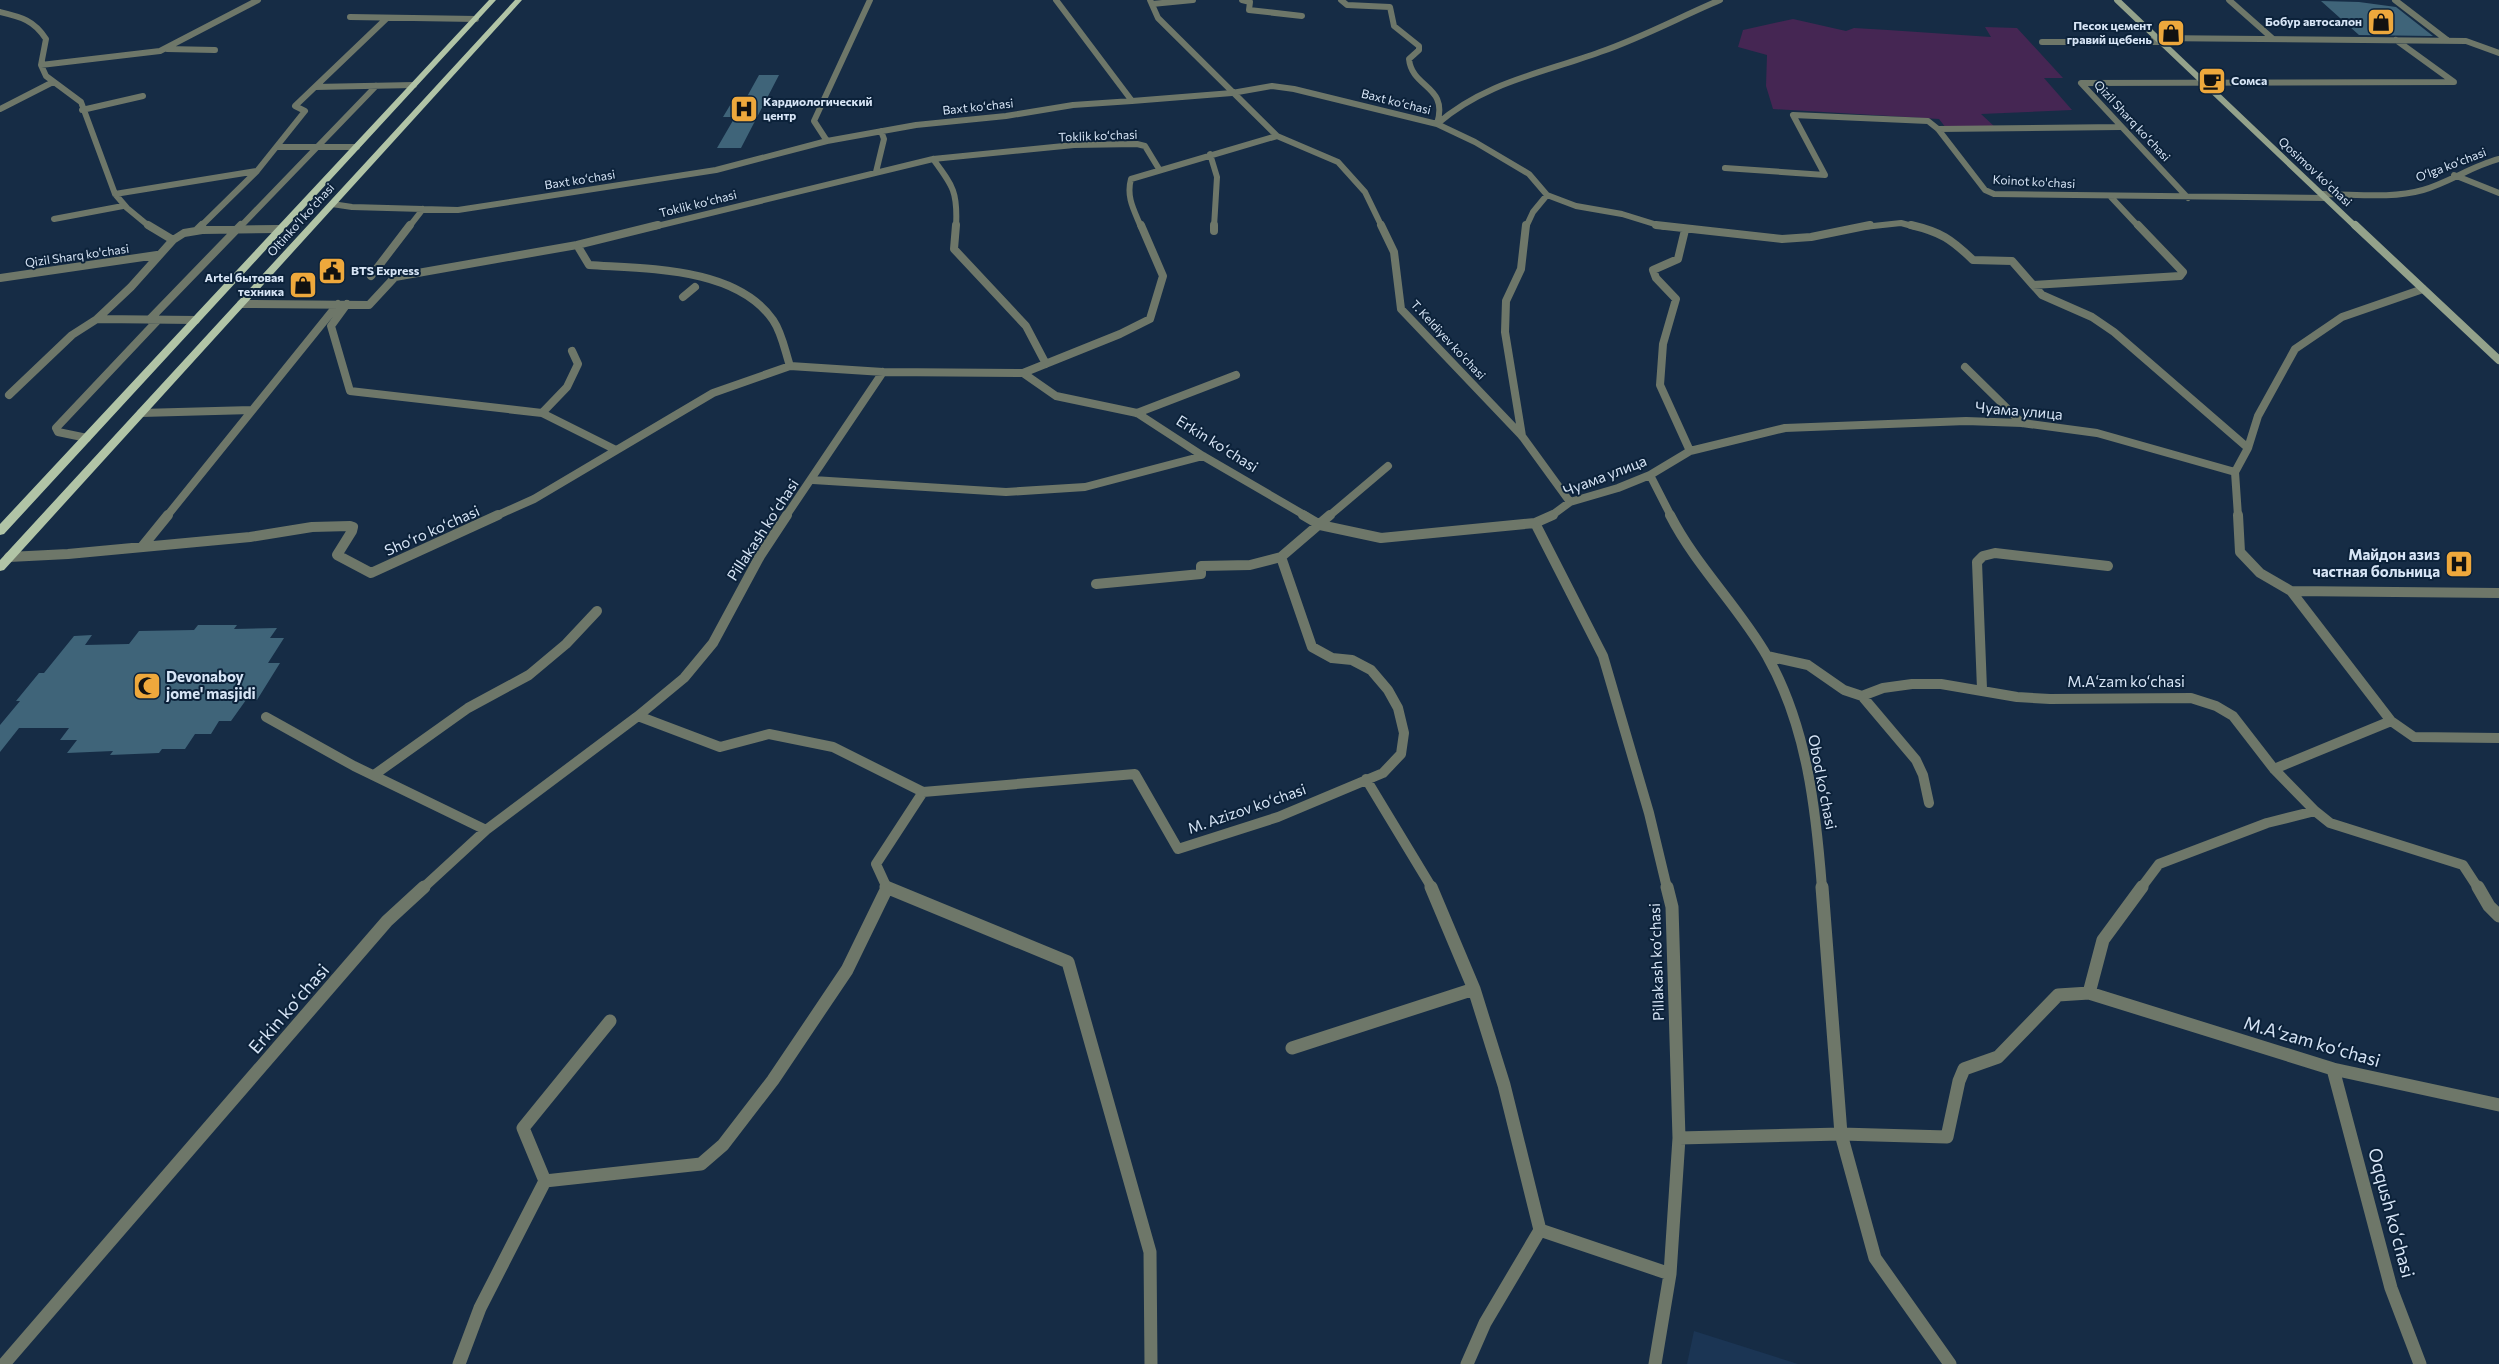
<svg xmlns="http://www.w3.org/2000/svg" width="2499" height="1364" viewBox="0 0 2499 1364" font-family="Commissioner,sans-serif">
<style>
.built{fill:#1b3554}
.green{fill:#452653}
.building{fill:#3f6479}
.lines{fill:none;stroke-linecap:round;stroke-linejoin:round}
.street-far3{stroke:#6e7769;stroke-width:6}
.street-far2{stroke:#6e7769;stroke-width:8}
.street-far1{stroke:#6e7769;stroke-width:10}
.street{stroke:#6e7769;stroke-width:13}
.secondary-far1{stroke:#94a28b;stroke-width:6}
.secondary{stroke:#94a28b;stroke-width:8}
.primary{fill:#b1c4a6;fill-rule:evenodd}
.labels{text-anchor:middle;stroke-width:4;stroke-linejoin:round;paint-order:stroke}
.far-poi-label{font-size:12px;font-weight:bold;fill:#d7e5f6;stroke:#0c223a;text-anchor:end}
.far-street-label{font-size:12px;fill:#d7e5f6;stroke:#0c223a}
.street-label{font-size:15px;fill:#d7e5f6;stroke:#0c223a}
.poi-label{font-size:15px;font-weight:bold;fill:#d7e5f6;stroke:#0c223a;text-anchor:end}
.near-street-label{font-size:18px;fill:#d7e5f6;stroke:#0c223a}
</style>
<rect width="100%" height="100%" fill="#162c45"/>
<!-- built -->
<path class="built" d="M1694,1331L1798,1364H1687Z"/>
<!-- green -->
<path class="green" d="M1793,19L1846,31L1854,28L1888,30L1991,37L1985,27L2017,28L2063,78H2044L2072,110L1981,114L1995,127L1946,128L1939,119L1773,109L1766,86L1767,55L1738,47L1743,30Z"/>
<!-- building -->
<path class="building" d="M2321,1L2359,2L2396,7L2433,36L2359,35Z
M759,75H779L741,148H717L735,117H723L732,102H744Z
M198,625H237L234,629L277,628L270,638H284L268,663H280L257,700H246L231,721H219L211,734H195L185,749H162L159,753L110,755L113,751L67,753L77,740H60L69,728H19L0,752V725L20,701H16L39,673H44L74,636L92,635L85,645L129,644L139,631L194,630Z"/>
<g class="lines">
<!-- street-far3 -->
<path class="street-far3" d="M1150,0L1158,18L1277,136L1338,162L1365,192L1382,227
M1242,0L1250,2L1249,10L1302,16
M1341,0L1347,5L1390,7L1394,26L1419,46V50L1409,59C1412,89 1449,85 1437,124L1475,142L1529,174L1547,195L1576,206L1622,214L1664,227
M2229,0L2272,38
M2395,0L2447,40
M1152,4L1193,0
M0,12C21,17 34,20 46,39L41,65L46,76L81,102L115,194L127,208L150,227
M350,17L476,19
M2154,38L2466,41L2499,53
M2042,42H2159
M167,49L215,50
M41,65L160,51L258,0
M315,87L414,85
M1132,101L1232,93L1272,86L1294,89L1437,124C1485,82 1543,73 1600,52C1641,38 1680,17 1720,0
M0,109L53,82
M82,110L143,96
M1938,129L2120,127
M827,141L814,121L870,0
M277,147H357
M1210,154L1217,177L1214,227
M933,159C953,186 958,192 956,227
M1725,168L1825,175L1793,115L1928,121L1938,129L1985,190L1994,194L2326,198
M876,172L884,139L881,131
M2454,175L2499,193
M115,194L257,171
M2322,194C2355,194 2391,199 2423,190C2450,182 2472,166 2499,159
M2110,196L2139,227
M2188,198L2081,83L2454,82L2396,40
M332,204L352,207L458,210L716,170L827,141L916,125L1006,116L1073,105L1132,101L1056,0
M54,219L123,206
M200,227L257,171L305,111L295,106L387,18
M240,227L376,86
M409,227L423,209
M653,227L933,159L1074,145L1137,144L1145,146L1159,169
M1141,227C1134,210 1126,197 1131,179L1277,136
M1526,227L1533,212L1547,195
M1864,227L1901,223L1916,227"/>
<!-- street-far2 -->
<path class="street-far2" d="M148,225L173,240
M956,225L954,249L1026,326L1046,364
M1381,225L1394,252L1401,309L1522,436L1570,502
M1656,225L1782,239L1811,237L1870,225
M1911,225C1941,232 1951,239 1973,260L2012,261L2033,285
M2138,225L2183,272L2180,276L2033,285L2042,295L2092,317L2114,332L2248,448
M197,230L202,225
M1685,230L1678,259L1653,270L1656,278L1676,299L1663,344L1660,385L1690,451
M1214,231V225
M577,245L589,265C647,269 736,267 773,320C782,333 785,351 790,366
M371,276L410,225
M0,278L157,255
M683,297L695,287
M241,304L369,305L395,277L577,245L658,225
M347,304L331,326L350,391L542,413L616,450
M149,320L241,225
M196,320L97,319L131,287L173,240L184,233L202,230L280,229
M1965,367L2022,423
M1023,373L1120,334L1150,319L1163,276L1141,225
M9,395L72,335L97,319
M141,413L252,410
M542,413L567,387L578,364L572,351
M1137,413L1236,375
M1522,436L1505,332L1506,301L1521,269L1526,225
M87,438L58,432L56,428L158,320
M2235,472L2238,516
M1650,475L1671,516
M813,480L1006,492L1085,487L1203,456
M167,516L338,304
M496,516L534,499L713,393L790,366L883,372L1023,373L1056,396L1137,413L1203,456L1306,516
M786,516L883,372
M1329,516L1388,466
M1551,516L1570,502L1618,488L1650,475L1690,451L1785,428L1966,421L2022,423L2097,433L2235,472L2248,448L2258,416L2295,349L2342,317L2423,289"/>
<!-- street-far1 -->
<path class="street-far1" d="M1303,515L1320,525L1381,538L1535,523L1553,515
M1670,515C1696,566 1739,607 1767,656C1807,726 1816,810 1822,888
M2238,515L2240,552L2260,573L2291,591L2391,721L2414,737L2499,738
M1535,523L1603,656L1649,813L1667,888
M142,547L168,515
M9,557L68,554L250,537L312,527L350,526L353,527L352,531L337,555L371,573L498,515
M1096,584L1201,574V566L1250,565L1281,557
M2291,591L2499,593
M1767,656L1808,665L1844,690L1862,696L1883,688L1912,684H1941L2017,697L2050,699L2191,698L2216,706L2233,716L2274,769L2315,811L2267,823L2159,864L2141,888
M1982,689L1977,562L1983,556L1995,553L2108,566
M1862,696L1916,760L1923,775L1929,803
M638,716L720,747L769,734L833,747L923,792L1135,774L1178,849L1278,817L1383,773L1401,754L1404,733L1398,708L1388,690L1371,670L1352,660L1332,658L1312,647L1281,557L1330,515
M266,717L354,766L486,830
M2274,769L2391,721
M374,775L468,708L529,675L566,644L597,611
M1366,779L1432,888
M2315,811L2330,823L2463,865L2478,888
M423,888L486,830L638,716L684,678L713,643L760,556L787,515
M887,888L876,864L923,792"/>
<!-- street -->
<path class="street" d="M886,887L1068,962L1150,1252L1151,1364
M1431,887L1474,989L1504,1085L1540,1230L1670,1274
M1822,887L1841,1134L1875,1258L1950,1364
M2478,887L2489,906L2499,916
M2089,993L2103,940L2142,887
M1292,1048L1474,989
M2333,1069L2391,1288L2420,1364
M1679,1138L1841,1134L1947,1137L1959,1081L1964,1069L1998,1057L2058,995L2089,993L2333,1069L2499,1105
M545,1181L523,1128L610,1021
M4,1364L387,921L424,887
M459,1364L480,1308L545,1181L701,1164L723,1145L773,1080L847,970L887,888
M1467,1364L1485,1323L1540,1230
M1655,1364L1670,1274L1679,1138L1672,907L1667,887"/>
<!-- secondary-far1 -->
<path class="secondary-far1" d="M2117,0L2356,227"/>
<!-- secondary -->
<path class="secondary" d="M2355,225L2499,360"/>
<!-- primary -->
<path class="primary" d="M489,0H496L4,534L0,535V524Z
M515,0H522L4,570L0,571V560Z"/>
</g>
<!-- icons -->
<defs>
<g id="shop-square" transform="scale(1.4375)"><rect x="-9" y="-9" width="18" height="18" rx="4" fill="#eea83c" stroke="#0c223a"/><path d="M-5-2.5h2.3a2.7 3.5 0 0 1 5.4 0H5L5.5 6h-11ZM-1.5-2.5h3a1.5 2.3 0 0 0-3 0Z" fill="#111"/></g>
<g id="cafe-square" transform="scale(1.4375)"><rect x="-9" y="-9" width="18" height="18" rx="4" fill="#eea83c" stroke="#0c223a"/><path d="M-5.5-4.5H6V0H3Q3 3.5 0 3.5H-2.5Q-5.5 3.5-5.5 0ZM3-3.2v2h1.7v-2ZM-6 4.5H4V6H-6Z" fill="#111"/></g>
<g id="hospital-square" transform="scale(1.4375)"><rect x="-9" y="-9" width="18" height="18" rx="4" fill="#eea83c" stroke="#0c223a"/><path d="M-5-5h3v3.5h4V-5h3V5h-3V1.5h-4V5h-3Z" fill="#111"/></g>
<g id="civic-square" transform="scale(1.4375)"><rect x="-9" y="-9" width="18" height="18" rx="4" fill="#eea83c" stroke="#0c223a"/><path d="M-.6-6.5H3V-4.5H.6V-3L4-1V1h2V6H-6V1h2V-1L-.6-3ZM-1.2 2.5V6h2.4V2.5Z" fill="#111"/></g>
<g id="mosque-square" transform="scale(1.4375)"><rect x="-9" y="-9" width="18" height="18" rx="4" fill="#eea83c" stroke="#0c223a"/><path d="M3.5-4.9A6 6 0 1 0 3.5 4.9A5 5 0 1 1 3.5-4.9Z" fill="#111"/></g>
</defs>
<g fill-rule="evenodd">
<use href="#shop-square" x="2381" y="22"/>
<use href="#shop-square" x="2171" y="33"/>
<use href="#cafe-square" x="2212" y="81"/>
<use href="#hospital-square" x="744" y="109"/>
<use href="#civic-square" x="332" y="271"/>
<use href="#shop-square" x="303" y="285"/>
<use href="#hospital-square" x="2459" y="564"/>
<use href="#mosque-square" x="147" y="686"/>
</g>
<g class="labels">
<!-- far-poi labels -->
<g class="far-poi-label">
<text x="2362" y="26">Бобур автосалон</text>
<text x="2152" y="30">Песок цемент<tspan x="2152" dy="14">гравий щебень</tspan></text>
<text x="2231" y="85" text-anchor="start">Сомса</text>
<text x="763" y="106" text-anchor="start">Кардиологический<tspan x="763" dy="14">центр</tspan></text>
<text x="351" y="275" text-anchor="start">BTS Express</text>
<text x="284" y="282">Artel бытовая<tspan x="284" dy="14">техника</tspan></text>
</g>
<!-- far-street labels -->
<g class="far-street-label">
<text transform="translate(1396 102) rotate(14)" y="4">Baxt koʻchasi</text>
<text transform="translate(978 107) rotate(-6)" y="4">Baxt koʻchasi</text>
<text transform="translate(2132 121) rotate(47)" y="4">Qizil Sharq koʻchasi</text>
<text transform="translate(1098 136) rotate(-2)" y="4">Toklik koʻchasi</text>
<text transform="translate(2451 165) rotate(-21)" y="4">Oʻlga koʻchasi</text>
<text transform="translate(2315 172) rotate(43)" y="4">Qosimov ko'chasi</text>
<text transform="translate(580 180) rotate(-9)" y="4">Baxt koʻchasi</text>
<text transform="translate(2034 182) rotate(3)" y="4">Koinot ko'chasi</text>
<text transform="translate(698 204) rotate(-14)" y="4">Toklik koʻchasi</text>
<text transform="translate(301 220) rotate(-48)" y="4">Oltinkoʻl koʻchasi</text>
<text transform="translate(77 256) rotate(-8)" y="4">Qizil Sharq ko'chasi</text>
<text transform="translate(1448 340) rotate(47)" y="4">T. Keldiyev ko'chasi</text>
</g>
<!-- street labels -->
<g class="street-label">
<text transform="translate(2019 411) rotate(5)" y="5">Чуама улица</text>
<text transform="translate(1217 444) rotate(32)" y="5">Erkin koʻchasi</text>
<text transform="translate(1605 476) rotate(-21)" y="5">Чуама улица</text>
<text transform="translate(763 530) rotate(-57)" y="5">Pillakash koʻchasi</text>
<text transform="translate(432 531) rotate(-24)" y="5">Shoʻro koʻchasi</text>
<text x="2126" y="687">M.Aʻzam koʻchasi</text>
<text transform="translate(1822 782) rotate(79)" y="5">Obod koʻchasi</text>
<text transform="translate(1247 809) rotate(-19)" y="5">M. Azizov koʻchasi</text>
<text transform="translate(1657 962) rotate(-92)" y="5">Pillakash koʻchasi</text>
</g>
<!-- poi labels -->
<g class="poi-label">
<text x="2440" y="560">Майдон азиз<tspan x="2440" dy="17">частная больница</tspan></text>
<text x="166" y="682" text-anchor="start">Devonaboy<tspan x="166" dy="17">jome' masjidi</tspan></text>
</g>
<!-- near-street labels -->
<g class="near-street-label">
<text transform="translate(289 1009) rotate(-49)" y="6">Erkin koʻchasi</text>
<text transform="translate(2312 1042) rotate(16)" y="6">M.Aʻzam koʻchasi</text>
<text transform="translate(2391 1213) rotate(75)" y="6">Oqqush koʻchasi</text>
</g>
</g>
</svg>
